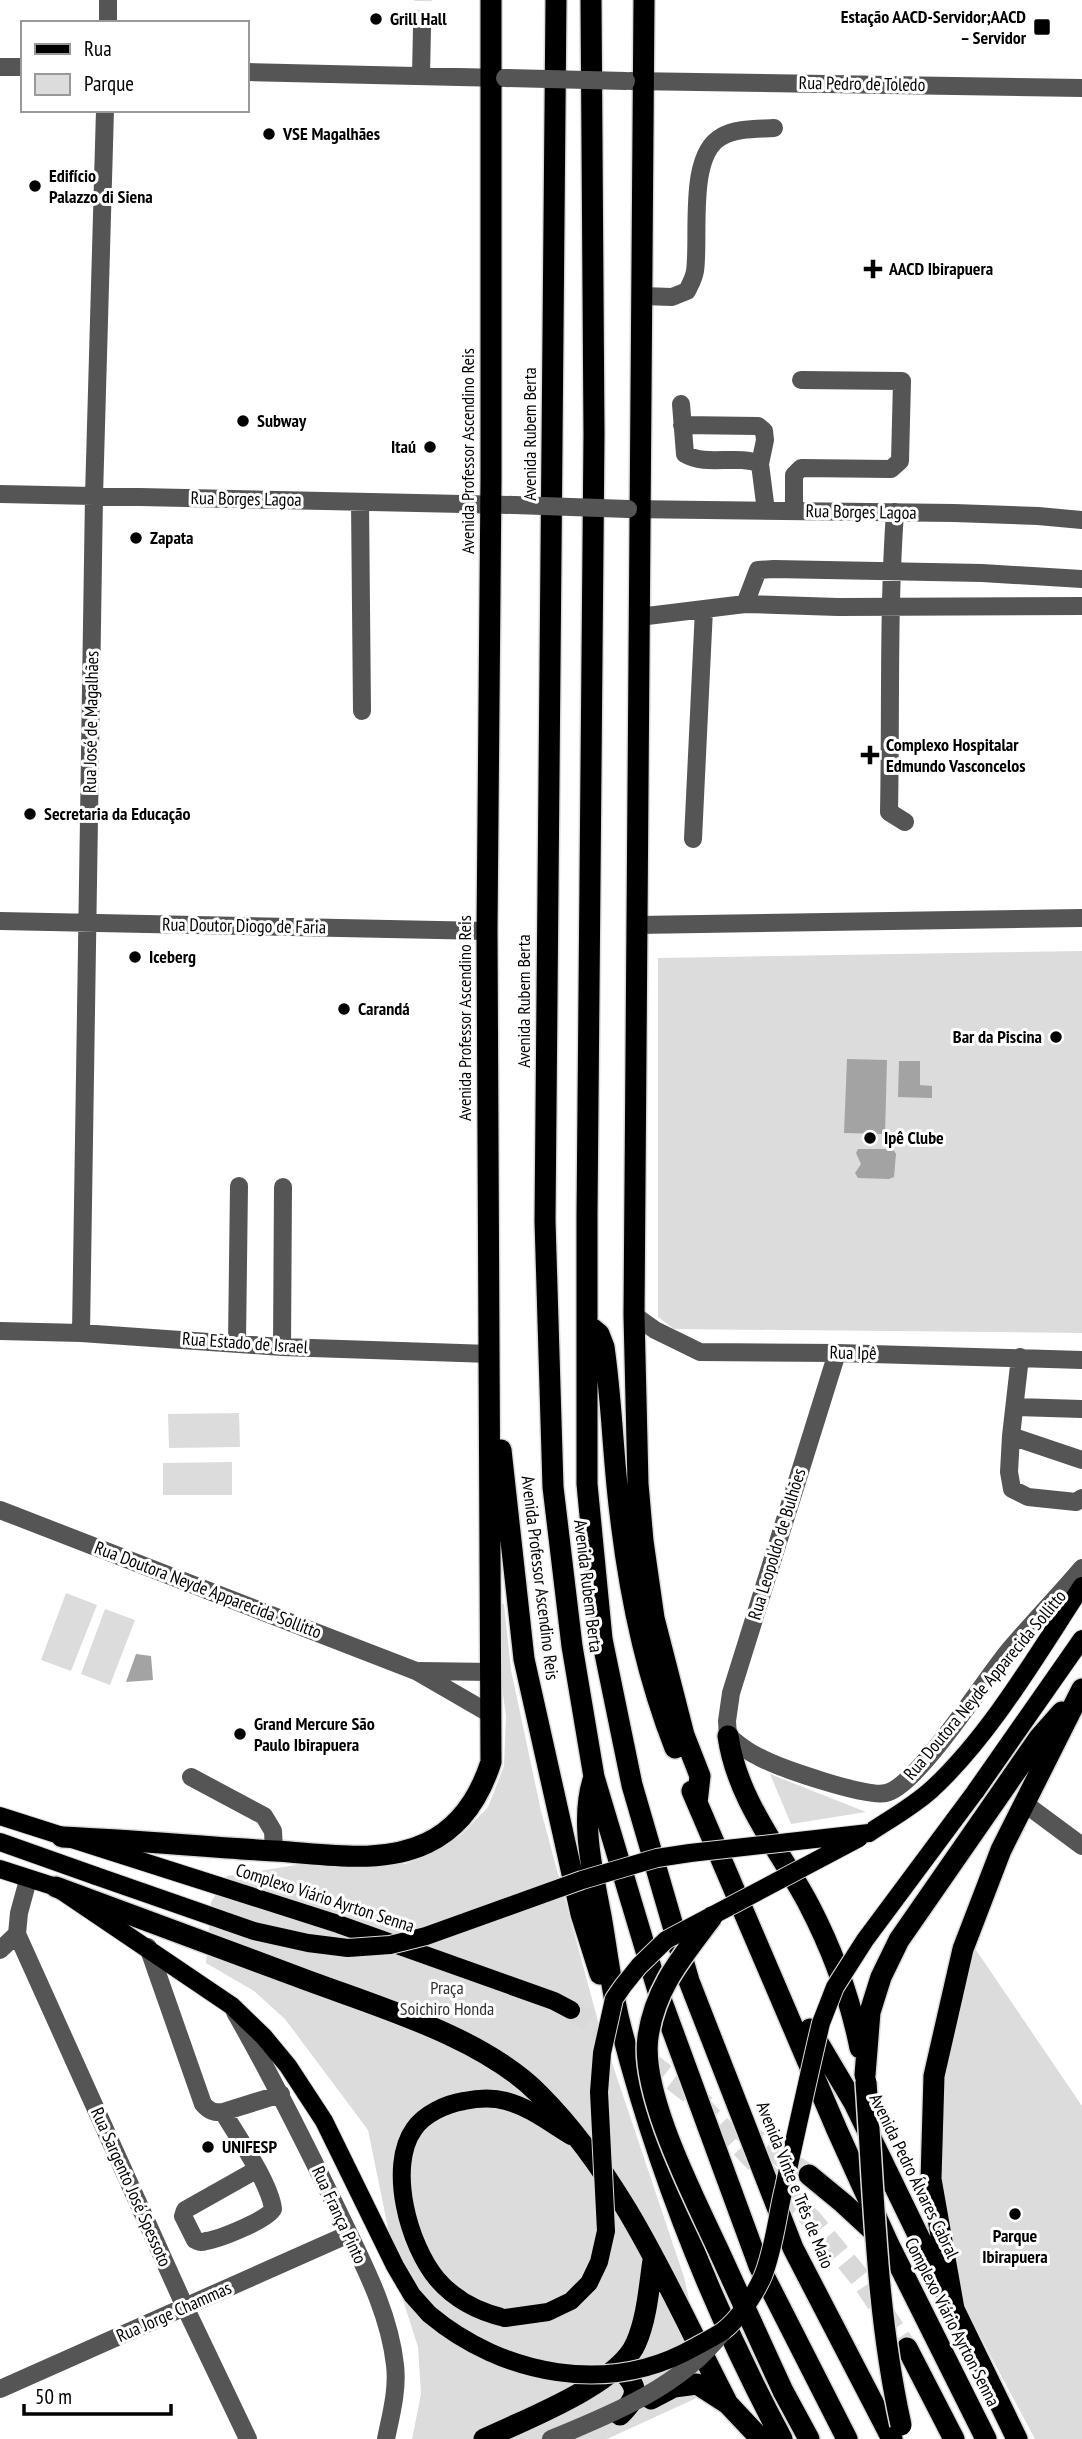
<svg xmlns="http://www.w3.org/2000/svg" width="1082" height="2439" viewBox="0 0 1082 2439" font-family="'PT Sans Narrow',sans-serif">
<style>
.green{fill:#dcdcdc}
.water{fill:#a3a3a3}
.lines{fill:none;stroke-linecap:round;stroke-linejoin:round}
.minor-tunnel{stroke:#d9d9d9;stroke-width:18;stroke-dasharray:18 9;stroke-linecap:butt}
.highway-tunnel{stroke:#d9d9d9;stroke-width:21;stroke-dasharray:21 10;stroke-linecap:butt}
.major-casing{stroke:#dbdbdb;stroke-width:20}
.highway-casing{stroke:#dbdbdb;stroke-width:24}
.minor{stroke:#555;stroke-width:18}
.major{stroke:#000;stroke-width:18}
.highway{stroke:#000;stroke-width:21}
.major-bridge-casing{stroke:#dbdbdb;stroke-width:20;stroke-linecap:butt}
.highway-bridge-casing{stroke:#dbdbdb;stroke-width:24;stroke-linecap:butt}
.minor-bridge{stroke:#555;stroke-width:18}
.major-bridge{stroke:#000;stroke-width:18}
.highway-bridge{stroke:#000;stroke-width:21}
.poi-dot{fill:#000;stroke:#fff;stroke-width:2.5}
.labels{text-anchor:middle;stroke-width:6;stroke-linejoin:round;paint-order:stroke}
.poi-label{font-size:18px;font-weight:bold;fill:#000;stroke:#fff;text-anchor:start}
.street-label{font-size:18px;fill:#000;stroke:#fff}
.park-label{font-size:18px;fill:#333;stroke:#fff}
</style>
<rect width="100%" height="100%" fill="#fff"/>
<!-- green -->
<path class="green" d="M1082,951V1333L674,1329L658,1317V958Z
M239,1413L240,1447L169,1448L168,1414Z
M232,1462V1495H163V1463Z
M66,1593L97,1605L71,1671L41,1660Z
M495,1604H504L511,1670L541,1811L598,2021L684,2277L707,2381L701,2396L607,2439H412L421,2394L418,2347L402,2297L368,2130L285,2019L254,1991L206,1963L211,1902L227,1876L296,1865L405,1864L424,1857L461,1835L488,1807L504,1766L506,1716L500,1673Z
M105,1609L135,1620L110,1685L81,1674Z
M770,1774L866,1812L791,1824Z
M974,1947L1082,2106V2439H1035L963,2304L941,2176L943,2068Z"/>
<!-- water -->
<path class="water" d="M847,1059L887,1060L885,1134L844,1133Z
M899,1061H920V1085L932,1086V1098L898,1097Z
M858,1149H893L896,1154L894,1177L889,1179L858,1178L855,1173L861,1164L856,1153Z
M136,1654L151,1656L153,1680L126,1682Z"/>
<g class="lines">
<!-- minor-tunnel -->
<path class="minor-tunnel" d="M422,28L423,0"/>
<!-- highway-tunnel -->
<path class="highway-tunnel" d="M571,2010L626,2044L706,2106
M698,2103L812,2220L861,2279L907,2348
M741,2130L809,2175"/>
<!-- major casing -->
<g class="major-casing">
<path id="major" d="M975,1792L1082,1639
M0,1816L338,1924L554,2001L571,2010
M869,1833C890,1819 912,1807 931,1790C990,1736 1038,1653 1082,1586
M0,1842L96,1876
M0,1869L56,1887L232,2006L264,2037L288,2066L324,2121L395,2266L412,2295L429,2314
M505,2318C479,2312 455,2300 437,2279C409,2246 387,2167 414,2129C424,2114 446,2104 464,2101C478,2098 492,2097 506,2101C529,2107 551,2124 571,2136"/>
</g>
<!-- highway casing -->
<g class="highway-casing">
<path id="highway" d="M556,0L545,1221L553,1487L572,1646L594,1777L658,1991L759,2266L847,2439
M591,0L594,434L587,1215V1484L602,1639L632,1785L689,1981L793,2248L892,2439
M644,0L634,1315L638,1484L643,1541L654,1618L684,1735L700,1776L697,1803
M587,1324L599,1334L604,1347C612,1402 613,1458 620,1513C629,1592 646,1674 675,1748
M501,1450L524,1659L581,1914L600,1974
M728,1736C737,1800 780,1850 809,1905C833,1951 850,1998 860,2048
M593,1780C580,1822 593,1873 601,1916C607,1950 611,1986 619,2020C656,2166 711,2306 782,2439
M692,1791L837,2130L889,2245L986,2439
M62,1837C133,1840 204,1847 275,1851C325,1854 381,1865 427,1843C461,1827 480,1796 491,1762L487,931L491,478V0
M56,1887C140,1918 224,1950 309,1981C382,2008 484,2038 539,2094C625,2180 673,2298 728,2404
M810,2029L854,2103L1017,2439
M865,2075L870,2012L881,1977L899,1940L1039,1738L1062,1712
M809,2175L843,2203L882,2239
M954,2309L931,2179L934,2076L963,1949L1001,1850L1082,1689
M907,2348L954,2439
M618,2367C639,2387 640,2395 620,2415
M783,2391L809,2439
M651,2399L674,2387L697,2384L728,2404L761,2439
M484,2439C524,2420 619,2384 636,2343C647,2318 649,2287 653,2260"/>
</g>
<!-- minor -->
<path class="minor" d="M108,23V0
M0,67H23
M247,72L502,78
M421,75L422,28
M630,81L1082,88
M642,296L672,297L687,291C690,285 694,278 695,271C700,237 687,156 721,137C736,128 756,129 774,128
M681,404L685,454C707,467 736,454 760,464L766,511
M682,425L758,426L764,431L765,440L760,464
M0,494L514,505
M360,502L362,711
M628,509L954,513L1038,516L1082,520
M794,511V475L801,468L891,469L900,461L902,381L801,380
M895,512C888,612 891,712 889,812L905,822
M1082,579L982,573L774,569L758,570L745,604L838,607L1082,606
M639,617L745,604
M693,839L704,609
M0,921L487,931
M637,925L1082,918
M634,1315L655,1330L700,1352L837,1353L1082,1360
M0,1331L81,1333L282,1347L490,1354
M81,1333L94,496L105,110
M237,1342L239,1186
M282,1347L283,1187
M837,1353L731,1693L727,1721L728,1736C738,1744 747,1752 759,1757C779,1768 867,1798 886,1793C918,1786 986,1677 1011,1648C1034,1621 1059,1595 1082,1568
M1015,1407L1082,1409
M1011,1436L1020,1357
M1082,1460L1011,1436L1009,1472L1012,1489L1028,1497L1076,1502L1082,1498
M0,1510L416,1671L492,1715
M420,1671L492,1672
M191,1777L264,1816L273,1831L274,1851
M1024,1803L1082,1846
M17,1934L185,2307L248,2439
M148,1947L203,2104C209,2111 214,2113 223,2112L281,2094
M0,1950L17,1934L19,1913L28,1880
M235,2012C272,2077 305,2143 338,2211C361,2260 389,2310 395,2365C398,2389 391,2415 386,2439
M223,2112C237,2136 270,2183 273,2209C267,2220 220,2239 206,2241C200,2243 200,2242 195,2240L183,2216L185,2210L256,2170
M0,2389L349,2234"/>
<!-- major -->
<use href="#major" class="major"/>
<!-- highway -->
<use href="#highway" class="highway"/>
<!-- major-bridge casing -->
<g class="major-bridge-casing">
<path id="major-bridge" d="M96,1876L254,1931L308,1943L348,1948L390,1945L426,1936L582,1880L657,1858L690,1853L869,1833
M429,2314C503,2376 609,2396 695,2347C704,2342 714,2337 723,2331C739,2319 755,2294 763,2276C774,2249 777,2216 784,2188C796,2133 808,2078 821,2023L835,1987L865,1940L975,1792
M505,2318L548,2312L571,2301L589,2283L599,2262L606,2231L599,2092L602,2053L614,1999L623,1986L639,1966L666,1940L859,1838"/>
</g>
<!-- highway-bridge casing -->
<g class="highway-bridge-casing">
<path id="highway-bridge" d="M712,1917C683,1956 655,1987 648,2037C640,2093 693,2195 717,2247C739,2295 761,2343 783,2391
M866,2082C874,2196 876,2312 901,2425"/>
</g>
<!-- minor-bridge -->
<path class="minor-bridge" d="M505,78L626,81
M514,505L628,509
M551,2439C612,2414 680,2387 722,2333"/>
<!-- major-bridge -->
<use href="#major-bridge" class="major-bridge"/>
<!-- highway-bridge -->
<use href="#highway-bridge" class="highway-bridge"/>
</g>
<!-- markers -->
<g class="poi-dot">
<circle cx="376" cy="19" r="7"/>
<rect x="1033" y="18" width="18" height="18" rx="3.5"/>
<circle cx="269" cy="134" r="7"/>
<circle cx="35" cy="186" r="7"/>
<path d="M869.5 258.5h7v7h7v7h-7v7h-7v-7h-7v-7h7z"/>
<circle cx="243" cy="421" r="7"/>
<circle cx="430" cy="447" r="7"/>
<circle cx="136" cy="538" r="7"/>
<path d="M866.5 744.5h7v7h7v7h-7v7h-7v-7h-7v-7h7z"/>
<circle cx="30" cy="814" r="7"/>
<circle cx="135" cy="957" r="7"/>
<circle cx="344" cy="1009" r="7"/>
<circle cx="1056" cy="1037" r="7"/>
<circle cx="870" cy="1138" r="7"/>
<circle cx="240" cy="1734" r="7"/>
<circle cx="208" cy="2147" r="7"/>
<circle cx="1015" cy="2214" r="7"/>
</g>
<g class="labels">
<!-- poi labels -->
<g class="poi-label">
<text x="1026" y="23" text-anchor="end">Estação AACD-Servidor;AACD<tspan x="1026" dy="21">– Servidor</tspan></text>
<text x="390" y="25">Grill Hall</text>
<text x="283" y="140">VSE Magalhães</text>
<text x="49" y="182">Edifício<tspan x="49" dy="21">Palazzo di Siena</tspan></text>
<text x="889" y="275">AACD Ibirapuera</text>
<text x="257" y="427">Subway</text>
<text x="416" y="453" text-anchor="end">Itaú</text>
<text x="150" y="544">Zapata</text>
<text x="886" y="751">Complexo Hospitalar<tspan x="886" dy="21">Edmundo Vasconcelos</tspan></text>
<text x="44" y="820">Secretaria da Educação</text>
<text x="149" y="963">Iceberg</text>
<text x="358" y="1015">Carandá</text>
<text x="1042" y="1043" text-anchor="end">Bar da Piscina</text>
<text x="884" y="1144">Ipê Clube</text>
<text x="254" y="1730">Grand Mercure São<tspan x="254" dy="21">Paulo Ibirapuera</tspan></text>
<text x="222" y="2153">UNIFESP</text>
<text x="1015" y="2242" text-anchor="middle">Parque<tspan x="1015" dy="21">Ibirapuera</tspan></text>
</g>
<!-- street labels -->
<g class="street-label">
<text transform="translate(862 84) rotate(1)" y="6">Rua Pedro de Toledo</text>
<text transform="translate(530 434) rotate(-90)" y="6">Avenida Rubem Berta</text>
<text transform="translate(468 451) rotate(-90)" y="6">Avenida Professor Ascendino Reis</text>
<text transform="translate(246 499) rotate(1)" y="6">Rua Borges Lagoa</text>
<text transform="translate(861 512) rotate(1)" y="6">Rua Borges Lagoa</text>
<text transform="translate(91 722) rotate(-89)" y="6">Rua José de Magalhães</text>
<text transform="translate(244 926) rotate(1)" y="6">Rua Doutor Diogo de Faria</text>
<text transform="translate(524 1001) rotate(-90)" y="6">Avenida Rubem Berta</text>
<text transform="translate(465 1018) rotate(-90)" y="6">Avenida Professor Ascendino Reis</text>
<text transform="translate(245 1343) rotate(4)" y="6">Rua Estado de Israel</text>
<text transform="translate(853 1353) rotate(1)" y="6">Rua Ipê</text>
<text transform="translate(777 1544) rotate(-73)" y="6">Rua Leopoldo de Bulhões</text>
<text transform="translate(540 1578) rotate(83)" y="6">Avenida Professor Ascendino Reis</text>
<text transform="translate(588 1586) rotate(83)" y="6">Avenida Rubem Berta</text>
<text transform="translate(208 1590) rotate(21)" y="6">Rua Doutora Neyde Apparecida Sollitto</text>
<text transform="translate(985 1685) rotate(-50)" y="6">Rua Doutora Neyde Apparecida Sollitto</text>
<text transform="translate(325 1898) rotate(18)" y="6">Complexo Viário Ayrton Senna</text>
<text transform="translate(914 2176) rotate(64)" y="6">Avenida Pedro Álvares Cabral</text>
<text transform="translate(795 2185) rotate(68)" y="6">Avenida Vinte e Três de Maio</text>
<text transform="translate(131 2187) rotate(66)" y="6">Rua Sargento José Spessoto</text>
<text transform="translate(339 2215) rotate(65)" y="6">Rua França Pinto</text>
<text transform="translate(174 2312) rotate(-24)" y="6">Rua Jorge Chammas</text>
<text transform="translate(952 2322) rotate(63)" y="6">Complexo Viário Ayrton Senna</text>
</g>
<!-- park labels -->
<g class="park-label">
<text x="447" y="1994">Praça<tspan x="447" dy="21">Soichiro Honda</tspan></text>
</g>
</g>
<!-- legend -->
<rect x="21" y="21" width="228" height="91" fill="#ffffff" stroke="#999999" stroke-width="2"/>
<rect x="35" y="44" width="35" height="10" fill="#000000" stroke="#999999" stroke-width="2"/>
<text x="84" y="56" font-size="21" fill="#000000">Rua</text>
<rect x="35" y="74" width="35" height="21" fill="#dcdcdc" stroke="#999999" stroke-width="2"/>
<text x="84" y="91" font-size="21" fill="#000000">Parque</text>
<!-- scale -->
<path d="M24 2404v10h147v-10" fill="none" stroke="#000000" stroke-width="3.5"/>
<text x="35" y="2404" font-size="21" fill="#000000" stroke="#ffffff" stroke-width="5" paint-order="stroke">50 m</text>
</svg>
